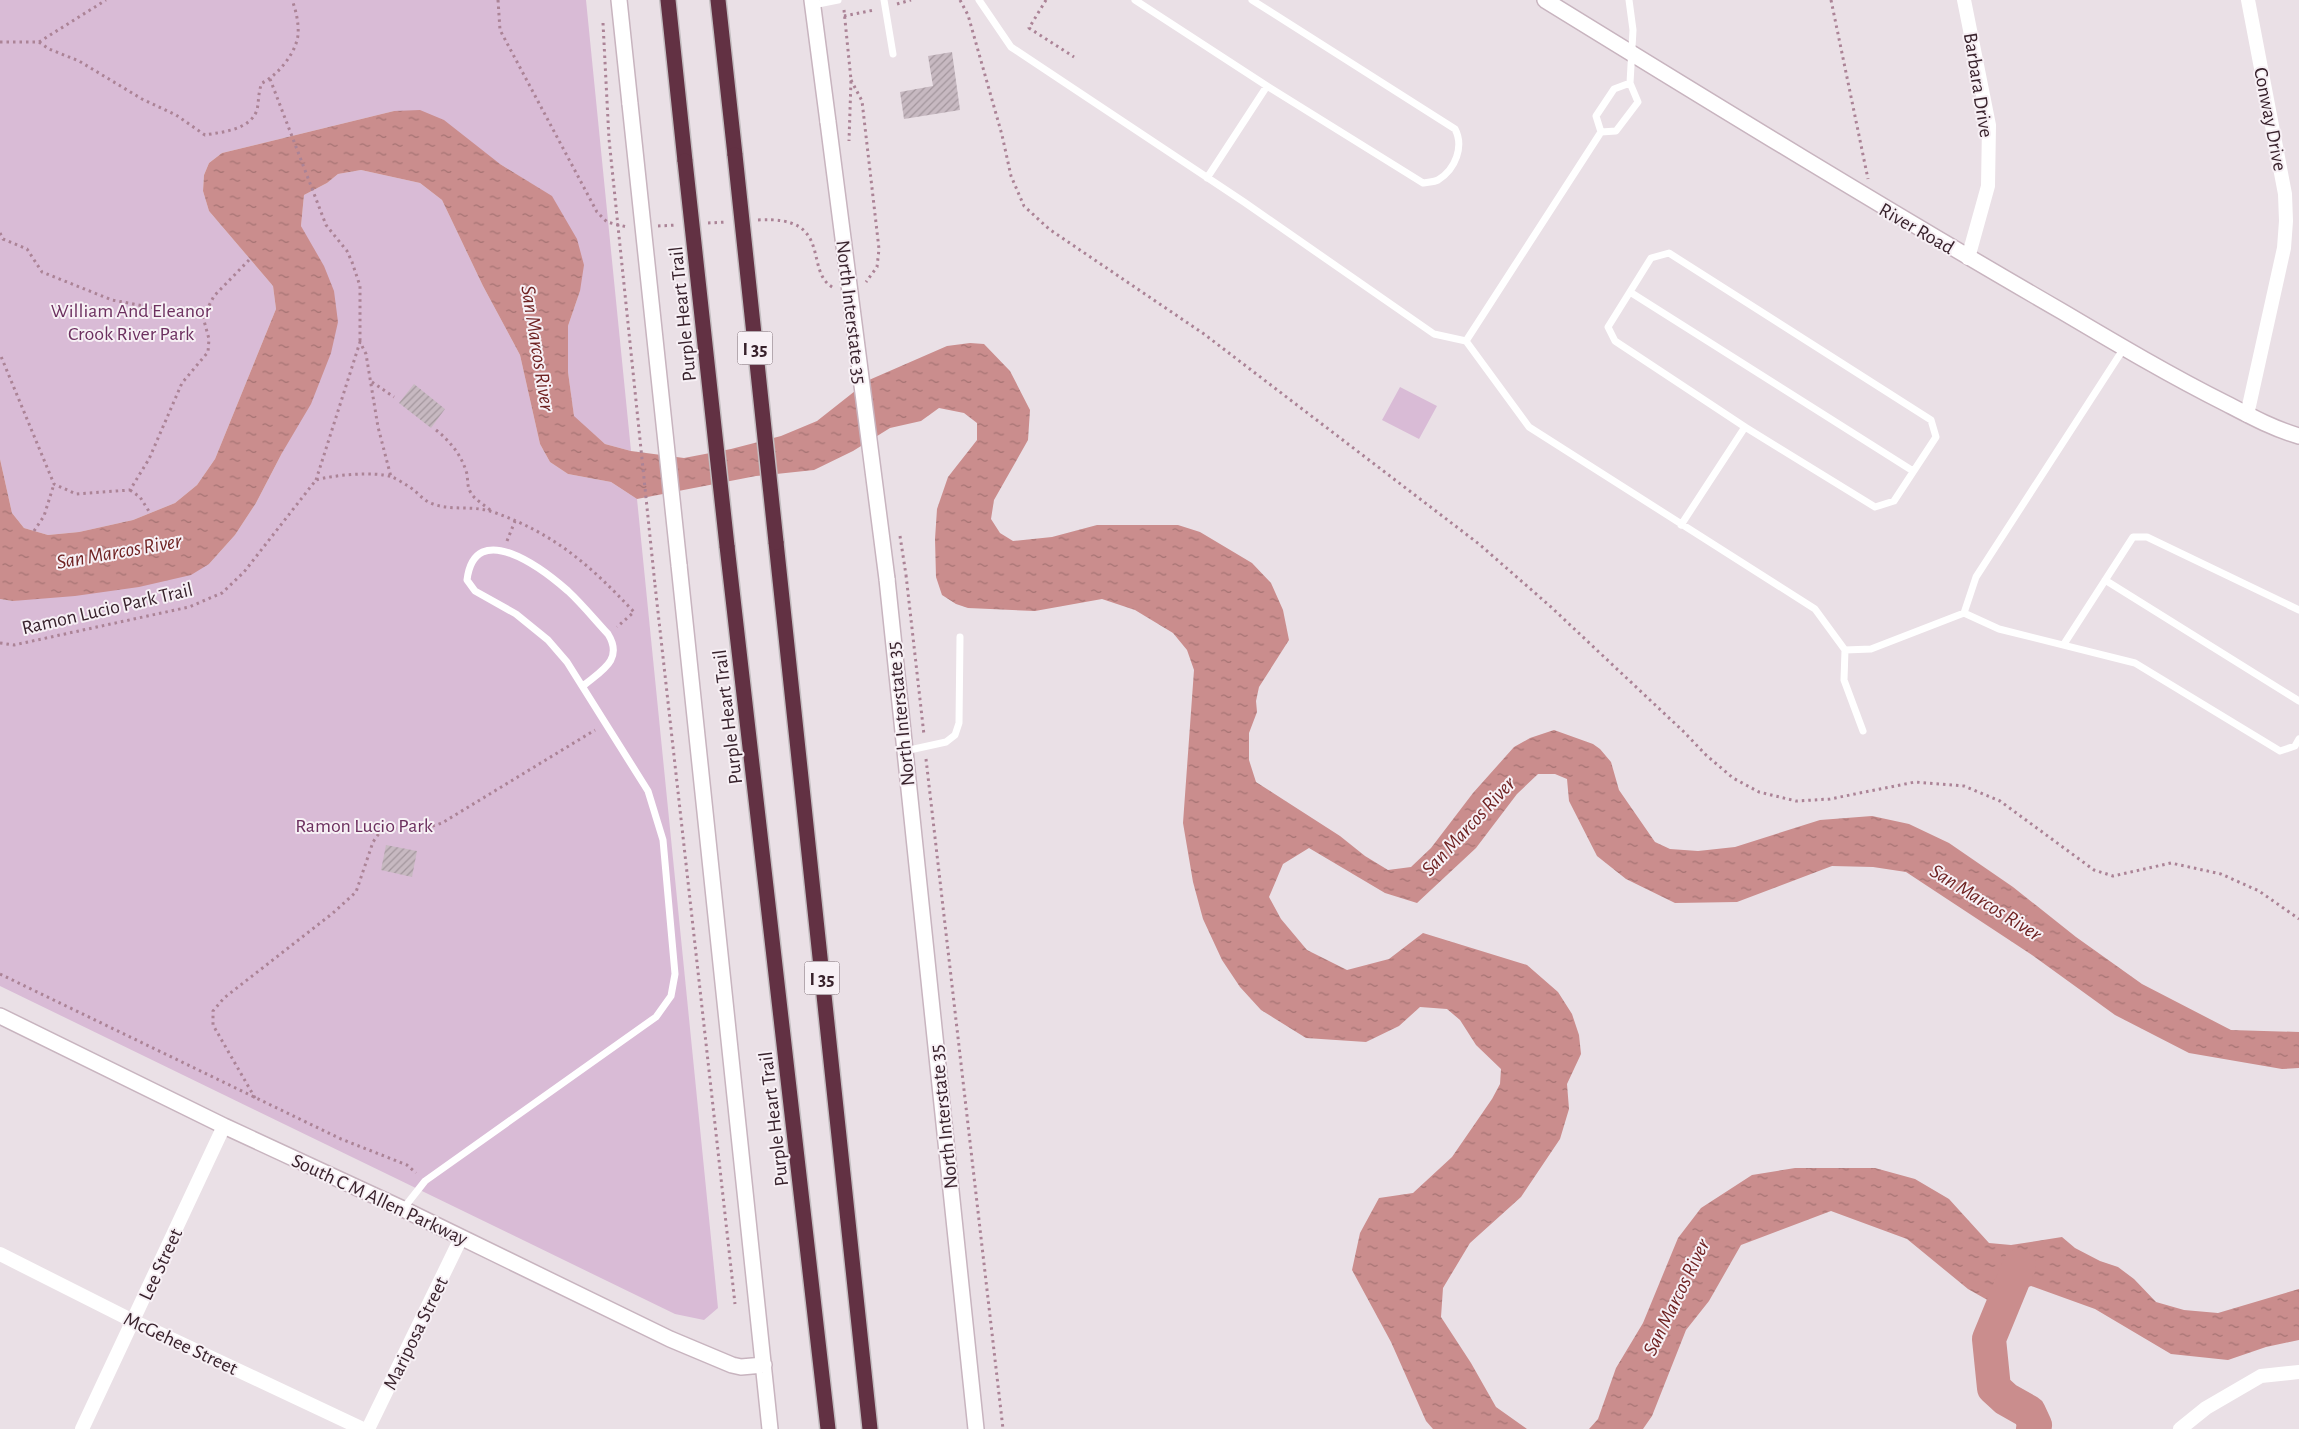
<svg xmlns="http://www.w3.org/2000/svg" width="2299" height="1429" viewBox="0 0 2299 1429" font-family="'Alegreya Sans',sans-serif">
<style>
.green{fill:#d9bbd6}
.water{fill:url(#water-ripples)}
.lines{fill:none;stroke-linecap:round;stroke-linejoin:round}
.river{stroke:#ca8d8d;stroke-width:34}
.building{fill:url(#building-hatch)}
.secondary-casing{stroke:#c8b4bf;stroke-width:18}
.highway-casing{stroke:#c3bdc0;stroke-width:18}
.path{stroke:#ab8396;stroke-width:3;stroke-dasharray:2.5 4;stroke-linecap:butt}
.lane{stroke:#fff;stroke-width:7}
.street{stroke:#fff;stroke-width:14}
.secondary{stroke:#fff;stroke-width:15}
.highway{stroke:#623143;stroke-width:15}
.secondary-bridge-casing{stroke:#c8b4bf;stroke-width:18;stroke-linecap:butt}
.highway-bridge-casing{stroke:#c3bdc0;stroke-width:18;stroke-linecap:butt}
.path-bridge{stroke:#ab8396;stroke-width:3;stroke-dasharray:2.5 4;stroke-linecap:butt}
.secondary-bridge{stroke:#fff;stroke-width:15}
.highway-bridge{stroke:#623143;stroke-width:15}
.labels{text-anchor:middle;stroke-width:4;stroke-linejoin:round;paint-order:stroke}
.shield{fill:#f7f0f5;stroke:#716068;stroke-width:1}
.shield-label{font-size:19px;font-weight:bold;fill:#38222c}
.street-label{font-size:20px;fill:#38222c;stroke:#f7f0f5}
.park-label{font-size:20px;fill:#6c305f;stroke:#f7f0f5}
.water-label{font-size:21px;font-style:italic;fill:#6f2222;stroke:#f7f0f5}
</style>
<defs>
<pattern id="water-ripples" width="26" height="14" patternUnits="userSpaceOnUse" patternTransform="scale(1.25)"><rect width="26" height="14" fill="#ca8d8d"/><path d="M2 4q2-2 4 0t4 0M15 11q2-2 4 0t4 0" fill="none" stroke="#a57373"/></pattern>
<pattern id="building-hatch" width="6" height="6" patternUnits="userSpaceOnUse" patternTransform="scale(1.25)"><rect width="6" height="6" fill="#c7b9c1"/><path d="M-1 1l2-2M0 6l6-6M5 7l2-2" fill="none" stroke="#a3969d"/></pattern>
</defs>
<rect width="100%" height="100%" fill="#eae0e6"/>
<!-- green -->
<path class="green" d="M0,0H586L631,451L605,444L574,417L568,372V326L580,291L552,197L500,164L394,111L222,153L209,163L204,175L203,191L209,211L273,286L276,309L215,459L197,485L175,503L133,520L79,532L48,535L24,528L12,513L0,459Z
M361,170L420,183L442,200L483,286L520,355L540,444L550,462L568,474L611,482L637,499L718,1308L704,1320L675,1314L0,986V599L13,601L209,564L235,535L256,503L282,453L310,245L301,226L304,195L327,183L338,174Z
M1400,387L1437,406L1419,439L1382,420Z"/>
<!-- water -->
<path class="water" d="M420,110L444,120L500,164L552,196L577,239L584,265L580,291L568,326V372L574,416L605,444L631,451L684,458L731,449L781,436L817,421L869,380L947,346L970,343L984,344L1010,371L1030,410L1028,440L994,500L991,519L1000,533L1013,541L1052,537L1097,525H1178L1200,532L1252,563L1271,583L1283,610L1289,640L1259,687L1256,701L1257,712L1249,733V760L1256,782L1340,836L1365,856L1388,870L1411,867L1431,848L1473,793L1514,747L1530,738L1554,730L1593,744L1600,749L1611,762L1619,790L1655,842L1670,849L1698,851L1735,847L1820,820L1872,816L1909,824L1949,843L2013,887L2076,937L2142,984L2231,1030L2299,1032V1068L2282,1069L2189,1053L2115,1015L2032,955L1906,872L1873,867L1832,866L1737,902L1675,903L1626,879L1597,856L1569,801L1567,779L1555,774H1538L1517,794L1476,848L1417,903L1385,893L1309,848L1283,864L1269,897L1281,919L1307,950L1347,970L1389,959L1423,933L1527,965L1558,992L1572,1014L1579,1035L1581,1054L1567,1084L1569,1109L1560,1139L1521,1197L1470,1243L1443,1288L1441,1317L1471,1363L1496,1407L1527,1429H1433L1426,1421L1391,1342L1352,1270L1360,1233L1379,1198L1413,1193L1452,1157L1492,1099L1500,1084L1501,1069L1476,1045L1460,1020L1447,1009L1420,1007L1399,1026L1366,1042L1306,1038L1261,1010L1240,987L1222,960L1203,919L1193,882L1183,823L1194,670L1187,650L1173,633L1135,610L1102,599L1035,611L968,608L956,604L942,595L936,577L935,539L937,509L948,477L977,440V423L964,413L939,408L921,421L890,428L853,451L814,470L756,476L637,499L611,482L568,474L550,462L540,444L520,355L483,286L442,200L420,183L361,170L338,174L327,183L304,195L301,226L324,266L334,291L338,322L331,353L311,404L282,453L256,503L235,535L209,564L191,575L139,587L75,596L13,601L0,599V459L12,513L24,528L48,535L79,532L133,520L175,503L197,485L215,459L276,309L273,286L209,211L203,191L204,175L209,163L222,153L394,111Z
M1795,1168H1875L1915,1179L1949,1199L1989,1243L2011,1245L2062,1237L2075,1248L2100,1261L2118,1267L2134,1279L2156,1302L2184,1310L2218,1313L2299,1289V1340L2266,1347L2228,1360L2171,1354L2095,1309L2031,1286L1991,1302L1968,1289L1907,1239L1831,1211L1741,1245L1709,1301L1686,1330L1652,1416L1643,1429H1589L1598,1419L1616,1368L1643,1323L1678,1238L1701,1208L1752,1175Z"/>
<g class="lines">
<!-- river -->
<path class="river" d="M2019,1266L1989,1339L1994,1388L2006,1399L2029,1412L2035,1425L2033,1429"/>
</g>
<!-- building -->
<path class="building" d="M952,52L960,110L904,119L900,92L933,86L928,56Z
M414,384L445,409L431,428L399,403Z
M386,845L417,851L412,877L381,870Z"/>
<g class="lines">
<!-- secondary casing -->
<g class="secondary-casing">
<path id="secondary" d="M619,0L630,104
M812,0L828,122
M1545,0C1717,106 1888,211 2063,312C2117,344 2171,376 2227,404C2250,416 2274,429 2299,436
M679,565L770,1429
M887,579L976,1429
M0,1016L224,1126L403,1209L670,1339L732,1365L741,1367L764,1365"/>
</g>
<!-- highway casing -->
<g class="highway-casing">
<path id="highway" d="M668,0L685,161
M718,0L735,155
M776,542L870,1429
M727,546L828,1429"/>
</g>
<!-- path -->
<path class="path" d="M498,0L500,30L597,212L607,222L627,227
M960,0L968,15L1002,135L1011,176L1024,206L1049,229L1204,334L1479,544L1551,607L1684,732L1706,755L1733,778L1759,792L1796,801L1830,799L1915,782L1964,786L2000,801L2094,870L2113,876L2171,863L2221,874L2259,891L2299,919
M1046,0L1029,28L1074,57
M1831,0L1868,179
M897,4L911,0
M844,10L851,80L849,141
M844,16L874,10
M603,23L607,101
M0,42H39L106,0
M39,42L49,49L79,61L142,99L176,115L205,135C222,132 250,130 257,110C259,101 258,92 262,83C278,75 296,53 298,35C299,24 296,10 292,0
M270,79L326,225L347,251L352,262L360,286V342
M851,80L862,101L879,249L877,267L866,282
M758,220C836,215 802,272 834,288
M708,223L727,222
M658,226L677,225
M0,233L3,239L27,249L42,272L112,300L203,317L209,339L208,352L182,383L149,459L130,490L76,494L54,484L0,354
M203,317L214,296L249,260
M372,382L394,397
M436,430C451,442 462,456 467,474C468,481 467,487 471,493C475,500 485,505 491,511
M316,480L360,342L366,354L378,427L391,477
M130,490L140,497L150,513
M34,531L44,516L54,484
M507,541L515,521
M906,575L924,735
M655,585L735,1304
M0,643L14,645L189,607L222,593L244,572L316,480C333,475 375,471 392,477C397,479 403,483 408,486C417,491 423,501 433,504C452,511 473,505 493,512C554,533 591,566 634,612L617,627
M926,759L1003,1429
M0,974L341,1139L407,1165L416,1173
M255,1098L213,1025V1011L224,998L333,913L356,892L373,842L380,832L396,828L424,829L442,823L595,730"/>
<!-- lane -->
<path class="lane" d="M884,0L893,54
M979,0L1011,47L1244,202L1434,334L1466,341L1529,427L1815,609L1845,650L1844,680L1863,731
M1135,0L1267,86L1423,183C1427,182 1434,182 1438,180C1456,169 1464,146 1455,129L1252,0
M813,5L838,0
M1601,132L1616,131L1638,102L1630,83L1633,30L1629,0
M1601,132L1596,116L1614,89L1630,83
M1207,178L1267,86
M1630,292L1913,471
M1466,341L1601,132
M1681,525L1745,427L1615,341L1608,327L1651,258L1669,253L1931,420L1936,437L1894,501L1875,507L1745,427
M2105,580L2299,701
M1964,613L1976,577L2124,348
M2064,644L2133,537H2147L2299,610
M1845,650L1871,649L1964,613L1999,629L2135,663L2280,751L2295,746L2299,739
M905,751L946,742L955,735L959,723L960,637
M403,1209L425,1181L656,1017L671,996L675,974L663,840L648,791L567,662L548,640L516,614L475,591L467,580C475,517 543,569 568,591C582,604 595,620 608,634C624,660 601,671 583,686"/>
<!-- street -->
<path class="street" d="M1964,0L1989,125L1988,186L1968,258
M2247,415L2284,248L2286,221L2285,194L2248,0
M0,1254L133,1321L363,1429
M82,1429L224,1126
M368,1429L461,1238
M2180,1429L2206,1408L2261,1376L2299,1372"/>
<!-- secondary -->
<use href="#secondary" class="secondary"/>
<!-- highway -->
<use href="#highway" class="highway"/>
<!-- secondary-bridge casing -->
<g class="secondary-bridge-casing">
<path id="secondary-bridge" d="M630,104L679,565
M828,122L887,579"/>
</g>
<!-- highway-bridge casing -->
<g class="highway-bridge-casing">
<path id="highway-bridge" d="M735,155L776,542
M685,161L727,546"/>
</g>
<!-- path-bridge -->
<path class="path-bridge" d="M607,101L609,139L655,585
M900,536L906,575"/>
<!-- secondary-bridge -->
<use href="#secondary-bridge" class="secondary-bridge"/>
<!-- highway-bridge -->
<use href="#highway-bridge" class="highway-bridge"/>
</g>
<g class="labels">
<!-- shield labels -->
<g class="shield">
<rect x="737.5" y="331.5" width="35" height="33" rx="4"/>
<rect x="804.5" y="961.5" width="35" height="33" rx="4"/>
</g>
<g class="shield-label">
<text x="755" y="355">I 35</text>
<text x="822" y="985">I 35</text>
</g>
<!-- street labels -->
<g class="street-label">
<text transform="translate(1979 85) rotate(81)" y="7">Barbara Drive</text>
<text transform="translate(2271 119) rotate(79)" y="7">Conway Drive</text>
<text transform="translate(1917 228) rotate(30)" y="7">River Road</text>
<text transform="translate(852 312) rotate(83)" y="7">North Interstate 35</text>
<text transform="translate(682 314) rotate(-96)" y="7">Purple Heart Trail</text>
<text transform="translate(107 608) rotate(-13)" y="7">Ramon Lucio Park Trail</text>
<text transform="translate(900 714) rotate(-96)" y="7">North Interstate 35</text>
<text transform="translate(727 717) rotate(-97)" y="7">Purple Heart Trail</text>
<text transform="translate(943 1117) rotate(-96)" y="7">North Interstate 35</text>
<text transform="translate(773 1119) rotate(-97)" y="7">Purple Heart Trail</text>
<text transform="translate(380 1199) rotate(25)" y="7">South C M Allen Parkway</text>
<text transform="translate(160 1264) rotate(-65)" y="7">Lee Street</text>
<text transform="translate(415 1333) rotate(-64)" y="7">Mariposa Street</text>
<text transform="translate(181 1343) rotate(25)" y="7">McGehee Street</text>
</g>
<!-- park labels -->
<g class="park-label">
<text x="131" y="317">William And Eleanor<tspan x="131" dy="23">Crook River Park</tspan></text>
<text x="364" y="832">Ramon Lucio Park</text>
</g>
<!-- water labels -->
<g class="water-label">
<text transform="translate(538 348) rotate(81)" y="7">San Marcos River</text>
<text transform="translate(119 551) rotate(-10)" y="7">San Marcos River</text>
<text transform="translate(1468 826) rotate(-47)" y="7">San Marcos River</text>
<text transform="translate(1986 902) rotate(32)" y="7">San Marcos River</text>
<text transform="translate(1676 1297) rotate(-64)" y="7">San Marcos River</text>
</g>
</g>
</svg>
